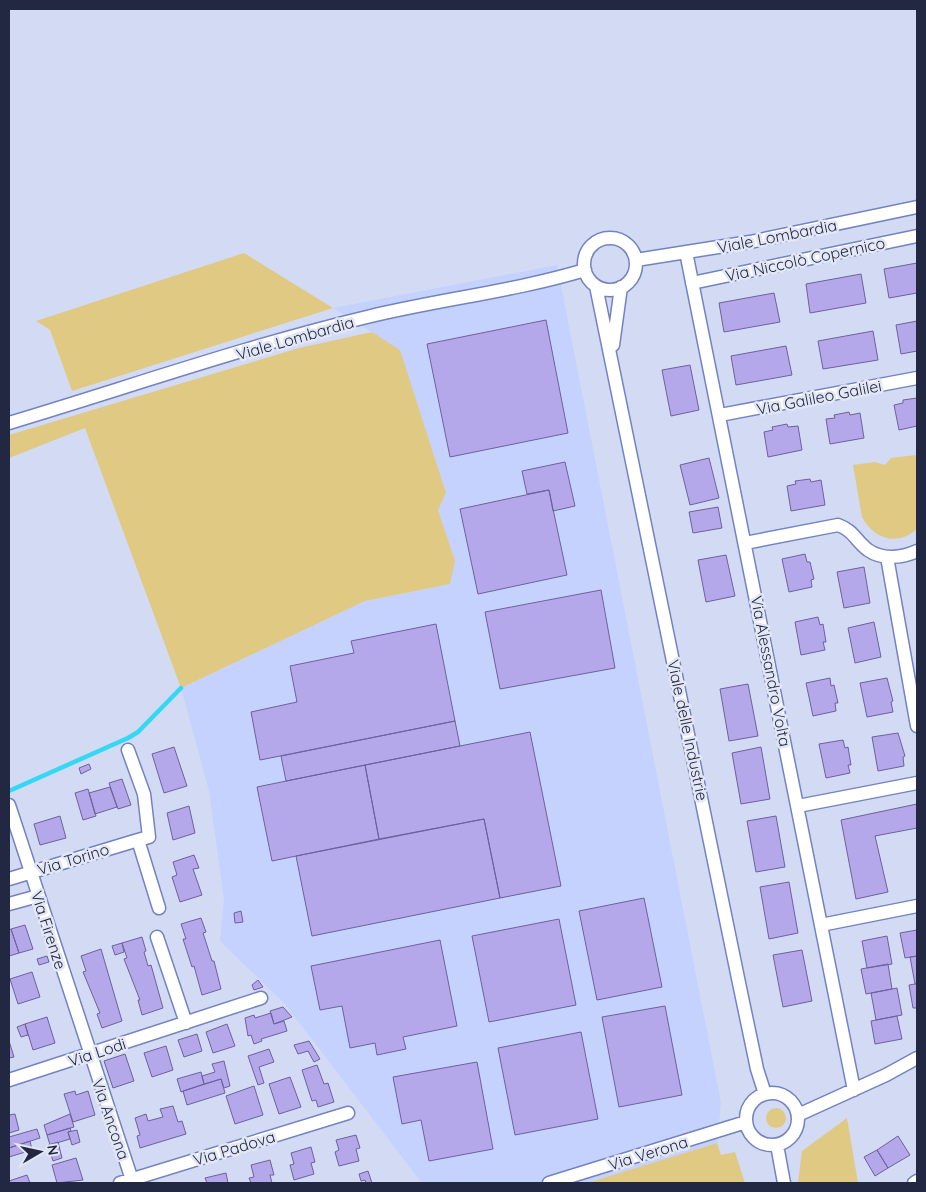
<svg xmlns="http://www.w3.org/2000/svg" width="926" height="1192" viewBox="0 0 926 1192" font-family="Quicksand,sans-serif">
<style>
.built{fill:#c5d2fe}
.green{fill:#e0c983}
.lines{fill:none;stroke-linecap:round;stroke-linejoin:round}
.stream{stroke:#34d8f4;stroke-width:4.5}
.building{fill:#b4a8ea;stroke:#6d619d}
.minor-casing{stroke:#7383bf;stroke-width:15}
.minor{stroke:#fff;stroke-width:12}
.labels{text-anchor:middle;stroke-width:5;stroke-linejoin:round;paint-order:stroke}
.street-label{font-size:16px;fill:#222841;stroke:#e3e7f5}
</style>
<rect width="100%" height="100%" fill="#d2daf4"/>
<!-- built -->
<path class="built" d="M557,265L721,1103L717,1143L587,1183H422L284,1003L220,941L224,900L209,791L181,688L365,601L450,584L455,561L438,510L400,350L333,308Z"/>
<!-- green -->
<path class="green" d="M244,253L333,308L72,391L50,330L36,321Z
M372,332L400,350L446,493L438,510L455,561L450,584L365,601L181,688L85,428L9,458V435L299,348Z
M916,455L917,529C898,546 874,540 862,517L853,465L875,462L885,465L891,458Z
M766 1118a10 10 0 1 1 20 0a10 10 0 1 1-20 0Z
M847,1118L858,1183H798L802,1151Z
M717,1143L721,1155L735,1152L745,1183H587Z"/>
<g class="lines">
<!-- stream -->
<path class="stream" d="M9,791L128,738L138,732L181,688"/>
</g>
<!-- building -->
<path class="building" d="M917,263V293L889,298L884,269Z
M861,274L866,303L810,313L806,284Z
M774,293L780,322L724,332L719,303Z
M546,320L568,433L450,457L427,344Z
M917,321V351L901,354L896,325Z
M873,331L878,360L823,369L818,341Z
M786,346L792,375L736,385L731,356Z
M690,365L699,410L671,416L662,370Z
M917,398V426L899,430L894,405L903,403V400Z
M849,412L850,415L860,413L864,438L830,444L826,419L835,418L834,415Z
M787,424L788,427L798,426L802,450L768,457L764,432L773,430L772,427Z
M709,458L719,498L690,505L680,465Z
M565,462L575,506L553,511L549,490L527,494L522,471Z
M810,479L811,482L821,480L825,505L791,511L787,486L796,484L795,481Z
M549,490L567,575L478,594L460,509Z
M718,507L722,528L693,533L689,512Z
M805,554L807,562H810L814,579L811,580L812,587L789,592L782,559Z
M726,555L735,596L706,602L698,560Z
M864,567L870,603L844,608L837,572Z
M601,590L615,668L500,689L485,612Z
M818,617L820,625L823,624L826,642H823L825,650L801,655L795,622Z
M874,622L881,657L855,663L848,628Z
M436,624L455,721L260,760L251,712L297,702L290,666L354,653L351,641Z
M830,678L831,686L834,685L838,703H835L836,711L813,716L806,683Z
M887,678L893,701L891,702L893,712L867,717L860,683Z
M748,684L758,736L729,741L720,689Z
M455,721L460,746L286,781L281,756Z
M530,732L561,886L500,898L484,819L379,839L365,765Z
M898,733L905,756L903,757L904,766L878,771L872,737Z
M843,740L845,748L848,747L851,765H848L850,773L826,778L819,744Z
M174,747L187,786L164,793L152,754Z
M761,747L770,799L741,804L732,753Z
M89,764L91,769L81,774L79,768Z
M365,765L379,839L272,861L257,787Z
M122,779L131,805L118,809L109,783Z
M110,787L117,807L95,814L89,793Z
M88,789L96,816L83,820L75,793Z
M917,804V828L875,836L888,892L856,899L841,820Z
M189,806L195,833L173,840L167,813Z
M60,816L66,838L40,845L34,824Z
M776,816L785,867L756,872L747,821Z
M484,819L500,898L312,936L296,856Z
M194,855L199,868L193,869L202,895L180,902L172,877L177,875L173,862Z
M789,882L798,933L769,939L760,887Z
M644,898L662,987L597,1000L579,911Z
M241,911L243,922L235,923L234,913Z
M201,918L206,932L203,933L212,961H214L221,989L202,995L194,966L192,967L183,939H186L181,924Z
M559,919L576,1005L489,1022L472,936Z
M25,925L33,949L19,953L11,929Z
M11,929L19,953L9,956V930Z
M917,930V956L905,958L900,933Z
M887,936L892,964L867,968L862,941Z
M142,937L146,951L144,952L148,966L151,965L163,1008L142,1015L138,1000H140L124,959L127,958L122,943Z
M440,940L457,1026L403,1037L406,1049L377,1055L375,1043L350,1048L342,1006L320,1010L311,966Z
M122,943L124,952L115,955L112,946Z
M101,949L122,1021L102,1028L97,1014L100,1013L83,972L86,971L81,956Z
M802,950L812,1001L783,1007L773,955Z
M47,956L49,962L39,965L37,959Z
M917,956V984H915L910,957Z
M888,964L892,989L866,994L861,969Z
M32,972L40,997L18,1004L10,979Z
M258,980L263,987L254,990L252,985Z
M915,984H917V1008H913L909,985Z
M897,988L902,1015L876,1020L871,993Z
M665,1006L682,1095L619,1107L602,1017Z
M283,1007L292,1017L274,1024L270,1011Z
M271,1013L274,1024L284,1021L287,1031L261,1039L262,1041L254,1044L251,1035L248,1036L245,1018L254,1015L255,1018Z
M897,1016L902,1039L875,1044L871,1021Z
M47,1017L55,1043L33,1050L25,1024Z
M25,1024L28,1035L21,1037L17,1027Z
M227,1024L235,1046L213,1053L206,1032Z
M581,1032L598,1119L515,1135L498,1048Z
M197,1034L202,1051L184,1057L178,1040Z
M9,1041L14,1057L9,1058Z
M309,1041L320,1059L314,1062L308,1051L298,1054L294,1045Z
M166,1046L173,1070L152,1077L144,1053Z
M269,1049L274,1062L259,1067L264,1083L258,1085L248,1056Z
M125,1054L134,1081L113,1088L104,1061Z
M224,1061L230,1086L224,1088L221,1079L204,1084L202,1076L215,1072L212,1064Z
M477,1062L493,1149L429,1161L421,1120L402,1124L393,1077Z
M317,1065L324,1084L328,1083L334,1102L318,1107L316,1100L312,1101L302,1070Z
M201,1072L204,1084L181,1092L177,1079Z
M290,1077L301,1107L279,1114L269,1084Z
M221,1079L225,1093L187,1105L183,1091Z
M254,1086L263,1115L235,1124L226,1096Z
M75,1091L76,1095L88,1091L95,1115L73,1122L64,1094Z
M173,1106L178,1122L182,1121L186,1134L140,1148L137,1136L140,1135L135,1118L146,1114L148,1121L163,1117L160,1109Z
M15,1114L19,1130L9,1133V1115Z
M70,1114L74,1127L47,1135L44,1125Z
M70,1128L71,1131L68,1132L70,1139L50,1145L47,1135Z
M37,1129L40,1138L9,1148V1137Z
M77,1130L80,1142L72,1145L68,1132Z
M356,1135L360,1148L356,1149L359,1161L339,1166L335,1152L339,1150L336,1140Z
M898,1136L910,1155L888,1168L877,1150Z
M30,1141L32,1150L9,1157V1148Z
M58,1142L62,1158L53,1161L48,1145Z
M311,1147L315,1162L311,1163L314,1174L294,1180L290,1165L294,1164L291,1153Z
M877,1150L888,1168L875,1176L864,1157Z
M76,1158L83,1180L57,1183L52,1165Z
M270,1160L274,1175H270L272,1183H251L249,1178L254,1177L251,1165Z
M368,1171L372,1183H366L365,1180L361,1181L359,1174Z
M226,1173L228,1183H207L205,1178Z
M27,1175L30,1183H9V1181Z"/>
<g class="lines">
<!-- minor casing -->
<g class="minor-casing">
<path id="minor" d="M584 264a26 26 0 1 1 52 0a26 26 0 1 1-52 0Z
M686,252L854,1090
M636,260L750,242L917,207
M692,283L917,236
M596,286L739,983L757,1069L765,1094
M613,345L621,287
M720,415L917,378
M9,423C129,387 249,345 371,316C442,299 515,291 585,270
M745,543L838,525C853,530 856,541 868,550C882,560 902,558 917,551
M887,557L917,726
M128,750L144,794L149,837L138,840L159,908
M9,805L133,1183
M798,806L917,783
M9,879L138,840
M9,904L38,896
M821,925L917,906
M157,937L186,1023
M9,1080L261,998
M746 1119a26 26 0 1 1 52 0a26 26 0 1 1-52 0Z
M798,1115L886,1075L917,1058
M777,1145L784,1183
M120,1183L348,1113
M549,1183L746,1122
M914,1183L917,1181"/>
</g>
<!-- minor -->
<use href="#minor" class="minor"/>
</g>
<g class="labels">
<!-- street labels -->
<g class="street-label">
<text transform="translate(777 236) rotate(-11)" y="6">Viale Lombardia</text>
<text transform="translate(805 259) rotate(-12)" y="6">Via Niccolò Copernico</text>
<text transform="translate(295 338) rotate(-16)" y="6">Viale Lombardia</text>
<text transform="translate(819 397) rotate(-11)" y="6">Via Galileo Galilei</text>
<text transform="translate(771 671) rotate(79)" y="6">Via Alessandro Volta</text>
<text transform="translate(688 730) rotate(78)" y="6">Viale delle Industrie</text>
<text transform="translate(73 859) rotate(-17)" y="6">Via Torino</text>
<text transform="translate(49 930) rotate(72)" y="6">Via Firenze</text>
<text transform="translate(97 1052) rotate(-18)" y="6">Via Lodi</text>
<text transform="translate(111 1119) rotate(71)" y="6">Via Ancona</text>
<text transform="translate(234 1148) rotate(-17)" y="6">Via Padova</text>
<text transform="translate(648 1153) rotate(-17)" y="6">Via Verona</text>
</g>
</g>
<!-- border -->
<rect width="926" height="1192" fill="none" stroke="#222841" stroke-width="20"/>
<!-- north arrow -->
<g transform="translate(40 1152) rotate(81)" stroke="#e3e7f5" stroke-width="4" paint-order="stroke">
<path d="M0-4L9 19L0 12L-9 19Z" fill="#222841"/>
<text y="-8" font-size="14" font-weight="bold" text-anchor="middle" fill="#222841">N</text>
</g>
</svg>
